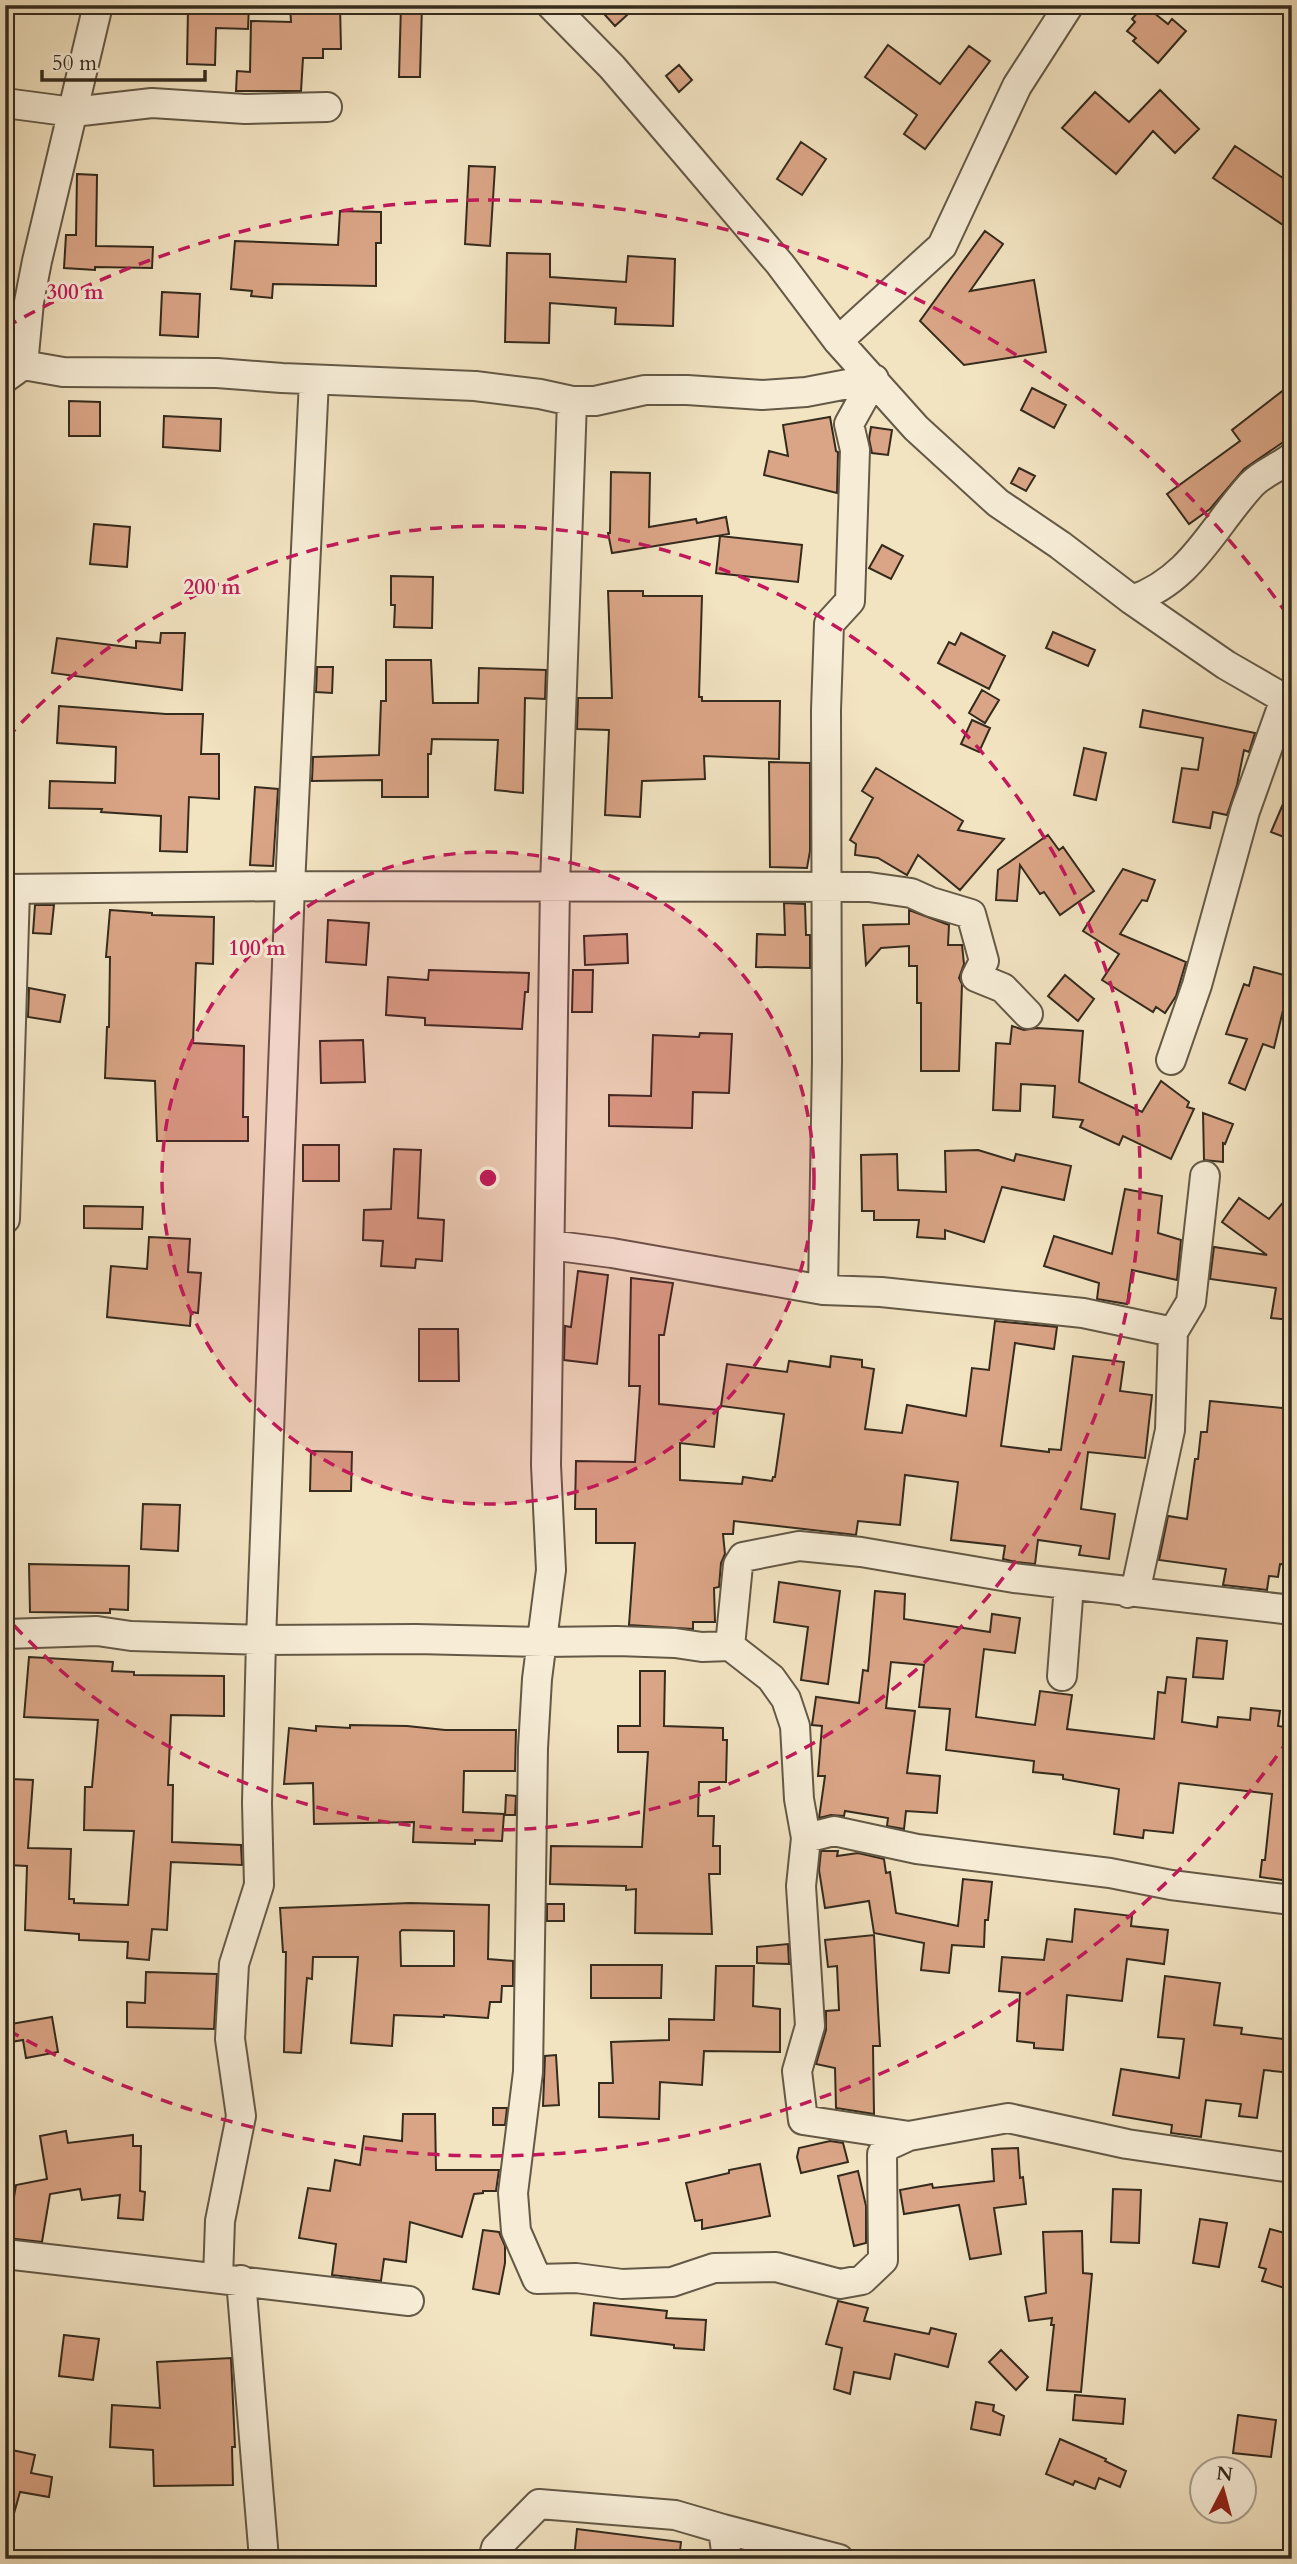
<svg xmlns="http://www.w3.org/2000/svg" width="1297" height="2564" viewBox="0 0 1297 2564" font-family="Cardo,serif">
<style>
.building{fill:#daa586;stroke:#352b1d;stroke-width:2;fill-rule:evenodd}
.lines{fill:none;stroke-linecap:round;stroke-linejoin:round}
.minor-casing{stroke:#645946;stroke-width:32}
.minor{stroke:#f7edd7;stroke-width:28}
.ring{fill:none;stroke:#c2185b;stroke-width:3.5;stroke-dasharray:12 9}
.centre{fill:#c2185b;stroke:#f7edd7;stroke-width:3.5}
.ring-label{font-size:21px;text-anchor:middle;font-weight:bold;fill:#c2185b;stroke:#f7edd7;stroke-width:6;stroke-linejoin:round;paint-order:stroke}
</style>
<rect width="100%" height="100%" fill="#f2e3c1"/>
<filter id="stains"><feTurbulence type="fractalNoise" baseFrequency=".00286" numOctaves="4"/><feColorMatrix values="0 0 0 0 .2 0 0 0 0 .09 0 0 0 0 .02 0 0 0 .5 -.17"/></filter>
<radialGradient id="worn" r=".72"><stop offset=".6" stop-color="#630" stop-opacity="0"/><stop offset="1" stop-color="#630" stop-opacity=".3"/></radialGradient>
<!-- building -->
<path class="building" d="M220,5H249L248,29L216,28L215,65L187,64L188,9L220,10Z
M290,5H340L341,49H323V58H303L301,91H236L237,71L250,72L251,21L291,22Z
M401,5H422L420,77H399Z
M596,5H638L615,26Z
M1144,5L1168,24L1172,19L1186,31L1158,63L1133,41L1136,38L1127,31L1135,22L1132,19Z
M888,45L940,84L969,46L990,61L925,149L904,134L917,115L865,77Z
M679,65L692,80L679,92L666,76Z
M1160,90L1199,129L1175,153L1153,131L1116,174L1062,128L1095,92L1129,122Z
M801,142L826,159L802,195L777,179Z
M1235,146L1292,184V231L1213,178Z
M469,166L495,167L490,246L465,244Z
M77,174L97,175L96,246L153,247L152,268L95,267V270L64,268L66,235H76Z
M340,211L381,212V243H376V286L273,284L272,298L251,296L252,291L231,289L235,241L338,245Z
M985,231L1003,244L970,291L1034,280L1046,352L964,365L920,321Z
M507,253L550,254V277L626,282L628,256L675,259L673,326L615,324L616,308L550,303L549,343L505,342Z
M162,292L200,294L198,337L160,335Z
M1032,388L1066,405L1054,428L1021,410Z
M1285,389L1292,398V436L1244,469L1210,509L1189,524L1167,494L1240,441L1232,430Z
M69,401L100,402V436H69Z
M164,416L221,419L220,451L163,447Z
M830,417L836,451L838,452L837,493L764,475L769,451L788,456L783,425Z
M871,427L892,430L888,455L872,453L869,439Z
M1019,468L1035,476L1026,491L1011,483Z
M611,472L650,473L649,527L696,519L697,523L726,517L729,534L612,553L608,533H610Z
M94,524L130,527L127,567L90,564Z
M720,536L802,545L798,582L716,573Z
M882,545L903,556L891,579L869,568Z
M391,576L433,577L432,628L394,627L395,605H391Z
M608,591H643V596H702L699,697H702V701H780L779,759L704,756L705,779L642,781L640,817L605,815L609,730L577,729L578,698H612Z
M1053,632L1095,650L1088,666L1046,648Z
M161,633H185L182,690L52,673L57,638L136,648V641L160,643Z
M961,633L1005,656L989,689L938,663L949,642L955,645Z
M386,660H431L433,703H478L479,668L546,670L545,699L525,698L523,793L495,790L498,740L432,739L431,754H428V797H382V780L312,781L313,757L379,755L381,701H386Z
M317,667H333L332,693L316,692Z
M982,690L999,700L985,723L969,713Z
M59,706L166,714H203L201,754H219V799L189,797L187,852L160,851L161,816L101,812L102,809L49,808L50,781L115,783L116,747L57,743Z
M1143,710L1255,733L1249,752L1244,750L1237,785L1227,815L1213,812L1210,828L1173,822L1182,768L1198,770L1203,738L1140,727Z
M972,720L990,728L979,752L961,744Z
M1084,748L1106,753L1096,800L1074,795Z
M769,762L810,763V851L807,868L770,867Z
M876,768L963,821L958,830L1004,839L960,890L918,855L907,875L878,858L855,855L856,844L850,840L873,798L862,791Z
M1292,783V840L1271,832Z
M255,787L278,789L273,866L250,865Z
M1048,835L1059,850L1063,847L1094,891L1060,915L1044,892L1040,894L1020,865L1017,901L996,900L998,870Z
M1123,869L1155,880L1147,901L1142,900L1120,934L1186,962L1176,996L1165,1013L1156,1007L1153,1012L1102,980L1119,954L1083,931Z
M784,903L805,904L806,935H810V968L756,967L757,934L785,935Z
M35,905H54L51,934L33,933Z
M110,910L152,913V915L214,917L213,964L196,963L193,1043L244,1046L243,1117H248V1141H157L155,1081L105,1078L107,1027H109L110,957H106Z
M909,910L949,925L948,945H962L964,964L959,978L962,984L959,1071H921V1003H917V966H909V946L881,948L866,965L863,925L909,924Z
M328,920L369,923L366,965L326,962Z
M627,934L628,963L585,965L584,936Z
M1254,967L1291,977L1274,1048L1263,1044L1245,1090L1229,1083L1247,1039L1226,1034L1244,984L1249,986Z
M429,970L529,973L528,992H525L522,1029L425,1025V1018L386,1015L388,977L428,980Z
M573,970H593L592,1012H572Z
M1065,975L1094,999L1078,1021L1048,996Z
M29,988L65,995L60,1022L28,1017Z
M1012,1026L1024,1030L1037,1028L1083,1031L1079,1082L1142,1112L1161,1081L1189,1102L1187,1107L1194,1109L1171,1159L1123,1136L1119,1145L1080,1127L1083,1120L1053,1117L1055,1086L1021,1084L1020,1111L993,1110L996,1043L1010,1044Z
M700,1033L732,1034L729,1093L693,1092L692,1128L609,1126V1095L651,1096L653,1035L699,1037Z
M363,1040L365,1082L321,1083L320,1041Z
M1203,1113L1233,1124L1225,1144L1223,1143V1162L1204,1160Z
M303,1145H339V1181H303Z
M394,1149L421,1150L418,1218L444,1220L442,1261L416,1259L415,1268L381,1266L383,1241L363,1240L364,1210L391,1209Z
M978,1150L1014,1161L1016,1154L1071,1166L1064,1200L1002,1187L984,1242L945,1230V1239L917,1237L919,1220H874V1211H862L861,1155L897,1154L898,1190L946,1192L945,1151Z
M1125,1189L1162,1196L1158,1233L1181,1240L1177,1280L1132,1270L1127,1304L1097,1299L1099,1283L1044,1266L1054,1236L1112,1254Z
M1292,1192V1320L1271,1318L1276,1288L1210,1279L1214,1247L1267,1255L1222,1222L1239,1198L1269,1219Z
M84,1206L143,1207L142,1229L84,1228Z
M149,1237L190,1239L188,1272L201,1273L198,1313L191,1312L190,1326L107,1317L111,1266L147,1269Z
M578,1271L608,1275L597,1364L564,1360L565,1326L571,1327Z
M631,1278L673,1283L664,1335H659V1404L718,1410L714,1447L680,1443V1480L742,1484L743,1477L772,1481L773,1477H775L784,1414L721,1406L727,1364L787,1372L789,1361L830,1367L831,1356L862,1360V1367L874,1369L865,1429L902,1433L907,1405L966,1416L972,1368L989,1370L995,1321L1057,1327L1054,1349L1015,1343L1001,1446L1049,1452V1449L1061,1450L1073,1356L1124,1362L1120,1391L1152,1395L1145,1458L1088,1452L1081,1509L1115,1514L1109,1559L1079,1555L1081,1546L1038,1540L1035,1564L1016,1562L1003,1559L1005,1546L951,1540L958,1482L905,1475L900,1525L858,1521L856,1535L734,1521L733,1534H723L725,1554L721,1563L719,1587L714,1588L715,1622H693V1629L629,1625L635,1543H596V1509H575L576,1461L635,1462L640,1386H629Z
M419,1329H458L459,1381H419Z
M1210,1401L1292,1409V1435H1289L1285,1471L1292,1472V1565L1280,1564L1278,1577L1269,1576L1267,1590L1223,1585L1226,1569L1159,1560L1168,1516L1187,1519L1195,1459H1198L1201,1432H1207Z
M311,1451L352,1452L351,1491H310Z
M143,1504L180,1505L178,1551L141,1549Z
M29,1564L129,1566L128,1610L110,1609V1613L30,1612Z
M779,1582L840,1591L828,1684L801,1680L808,1627L774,1622Z
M875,1591L905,1594L904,1619L990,1632L992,1614L1020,1618L1015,1653L984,1649L976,1717L1035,1725L1040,1691L1072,1695L1067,1729L1154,1739L1158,1692L1165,1693L1167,1677L1186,1679L1182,1722L1217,1727L1218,1717L1250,1720L1251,1708L1280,1711L1278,1726L1292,1728V1862L1289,1881L1260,1877L1262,1860H1265L1272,1794L1179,1783L1173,1833L1144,1830L1143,1838L1114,1834L1119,1789L1063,1779V1775L1033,1772L1034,1761L946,1750L950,1709L919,1707L924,1665L891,1662L886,1708L915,1711L907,1773L940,1776L937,1813L906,1811L904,1829L887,1826L888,1818L845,1811L844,1816L831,1815L819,1818L825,1776H818L822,1726L812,1725L816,1697L859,1703L863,1670L868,1671Z
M1197,1638L1227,1641L1223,1679L1193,1677Z
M29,1657L113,1662L112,1671L134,1672V1675L224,1676V1716L171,1715L168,1785H173L172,1842L241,1845L242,1865L171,1862L167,1930L152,1929L149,1960L127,1958L128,1942L79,1940V1934L25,1930L27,1866L8,1865L12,1814H9L11,1779L33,1780L28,1848L71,1849L69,1899H74V1903L128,1905L134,1831L84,1830L85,1787H92L98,1720L24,1717Z
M640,1671H665L664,1726L723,1728V1740H727L726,1782H699L698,1816H714L713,1846H720V1874H709L712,1934L635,1933L636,1889L626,1890V1886L550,1884L551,1846L642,1847L648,1752H618V1726H640Z
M350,1725L407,1726L445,1730H516L515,1771H464L463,1812L504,1814L502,1841L475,1840V1844L413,1842L414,1822L314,1824L313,1783L284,1784L289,1728L316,1731V1726L350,1728Z
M506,1795L516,1796L515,1815H505Z
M821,1851H838L837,1856L858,1853L884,1859L886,1873L890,1872L896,1913L958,1926L963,1879L992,1882L988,1920H985L984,1947L952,1945L949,1973L921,1970L924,1943L874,1933L869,1901L825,1908L819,1870Z
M410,1903L489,1905L488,1959L513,1961V1986H502L501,2002H490L488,2018L444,2015V2017L394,2015L392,2046L351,2043L358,1957H313L312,1979L307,1978L301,2053L284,2052L286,1952H283L280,1908ZM402,1930L454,1931V1966H401L400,1932Z
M547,1904H564V1921H547Z
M1075,1909L1132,1916L1131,1926L1168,1930L1164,1964L1127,1959L1122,2001L1067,1995L1063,2050L1034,2048V2043L1017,2041L1020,1993L999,1991L1002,1957L1044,1960L1047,1939L1072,1942Z
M874,1935L880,2046H873L874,2114L836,2108L835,2068L816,2064L826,2030V2011L839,2010L837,1966L828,1967L825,1940Z
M788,1944L789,1964L757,1963V1947Z
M591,1965H662L661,1998H591Z
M716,1966H754L753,2006L780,2009V2052L704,2051L702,2085L660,2082L659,2119L599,2117V2083H613L611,2042L669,2040V2019L714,2020Z
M146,1972L217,1974L214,2029L127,2027V2002L145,2003Z
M1165,1976L1220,1983L1214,2025L1242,2028L1241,2034L1292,2040V2073L1264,2070L1257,2118L1239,2116L1241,2104L1206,2100L1201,2137L1171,2133L1172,2125L1113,2115L1121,2069L1179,2078L1184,2039L1158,2037Z
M52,2017L58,2052L26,2058L23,2040L5,2043V2025Z
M556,2055L559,2105L543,2106L545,2056Z
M493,2108H507L505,2125H493Z
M403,2114H435L436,2170H499L496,2191H483V2193L474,2194L462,2237L410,2222L406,2262L384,2259L381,2281L332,2275L336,2244L299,2238L308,2188L330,2191L335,2160L360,2165L364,2136L402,2141Z
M66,2131L68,2143L133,2135V2146H141L140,2191L145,2192L143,2220L118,2218L120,2195L82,2200L80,2189L50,2194L42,2242L7,2238L16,2185L47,2179L40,2136Z
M830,2141L843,2143L848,2162L801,2173L797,2157L799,2148Z
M1018,2148L1020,2178L1023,2177L1026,2204L994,2208L1001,2254L970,2259L959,2205L904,2214L900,2190L932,2184L933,2188L994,2181L992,2149Z
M760,2164L770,2216L702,2229V2220L695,2221L686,2183L729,2173V2170Z
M858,2171L866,2206V2243L854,2246L838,2176Z
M1113,2189L1141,2190L1139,2243L1111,2242Z
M1200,2219L1227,2223L1219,2267L1193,2263Z
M1270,2229L1292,2235V2277L1288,2289L1262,2281L1266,2269L1259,2267Z
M483,2230L499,2232L505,2246V2263L499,2294L473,2289Z
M1082,2231L1083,2273L1092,2274L1081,2392L1047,2390L1054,2325H1051L1052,2318L1029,2321L1025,2297L1046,2293L1043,2232Z
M838,2301L868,2308L864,2321L929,2334L931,2328L956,2334L948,2367L895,2354L890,2379L854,2372L850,2394L834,2389L842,2348L826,2344Z
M594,2303L667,2311L666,2318L706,2320L704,2350L674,2348V2345L591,2335Z
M64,2335L99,2339L93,2380L59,2376Z
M1001,2350L1028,2377L1016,2390L989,2362Z
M231,2358L235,2447H232L233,2485L154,2486L153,2450L110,2447L112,2405L160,2408L157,2362Z
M1075,2395L1125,2399L1123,2424L1073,2420Z
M976,2402L994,2405L993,2411L1004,2416L1000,2435L971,2429Z
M1238,2415L1276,2420L1271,2457L1233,2453Z
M1060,2439L1106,2459L1105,2461L1126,2471L1120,2487L1099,2478L1095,2489L1075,2481L1073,2485L1046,2474Z
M12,2450L35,2455L31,2473L52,2477L49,2497L20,2492L11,2524L5,2523V2476Z
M577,2529L681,2542L679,2559H574Z"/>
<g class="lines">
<!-- minor casing -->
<g class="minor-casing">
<path id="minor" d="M551,5L612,67L690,158L780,264L838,341L916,428L998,503L1060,545L1132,600L1226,665L1285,699L1292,698
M5,103L73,112L152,103L245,109L327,107
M838,341L942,246L1017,86L1069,5
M23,365L63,372L217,373L282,378L475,386L540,394L572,401H595L645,390H687L762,395L806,392L874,379
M5,378L23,365L29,302L37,261L98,5
M572,401L555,886L546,1465L551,1570L537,1679L533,1748L528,2072L513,2193L516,2231L537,2279L576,2278L622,2284L672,2282L714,2268L776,2267L840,2284L862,2280L883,2260L882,2154L887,2146L909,2136L1008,2118L1127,2144L1292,2168
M1132,600C1191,580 1212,528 1251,485C1262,473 1280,467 1292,457
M5,889L290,886L869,887L911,893L931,902L971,914L984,961L976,977L1003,988L1028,1014
M1171,1060L1197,985L1245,811L1285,699
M5,1219L15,890
M550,1245L612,1253L823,1290L881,1292L1083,1313L1173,1332
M823,1290L827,1061L826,710L829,624L850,601L855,450L849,424L874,379
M1128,1593L1136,1588L1170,1430L1173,1332L1191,1302L1205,1176
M5,1634L97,1631L131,1636L261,1640L416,1639L543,1642L617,1641L675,1643L702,1647L730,1646L771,1678L786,1699L795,1726L799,1799L806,1838L801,1886L810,2026L797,2071L803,2120L909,2136
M730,1646L738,1565L743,1557L799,1546L861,1552L1014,1578L1292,1610
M1062,1676L1069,1585
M806,1838L834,1831L917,1849L1110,1873L1171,1885L1292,1900
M5,2254L409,2301
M218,2278L220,2221L241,2116L230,2039L234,1964L259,1885L257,1803L261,1640L290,886L314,380
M241,2280L264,2559
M723,2529L839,2559
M493,2559L496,2548L539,2504L675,2515L723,2529L727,2559"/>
</g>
<!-- minor -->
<use href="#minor" class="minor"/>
</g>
<!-- distance rings -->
<circle cx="488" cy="1178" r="326" fill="#c2185b" fill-opacity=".12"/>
<g class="ring">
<circle cx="488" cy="1178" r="326"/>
<path d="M7 738A652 652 0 1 1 7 1618"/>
<path d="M1289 1739A978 978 0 0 1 6 2029M6 327A978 978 0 0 1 1289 617"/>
</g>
<circle cx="488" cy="1178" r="10" class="centre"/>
<g class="ring-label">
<text x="75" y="299">300 m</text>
<text x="212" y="594">200 m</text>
<text x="257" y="955">100 m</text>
</g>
<!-- margin -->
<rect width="1297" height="2564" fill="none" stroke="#f2e3c1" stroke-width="28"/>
<rect x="7" y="7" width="1283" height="2550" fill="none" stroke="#352b1d" stroke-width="3.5"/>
<rect x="14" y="14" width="1269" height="2536" fill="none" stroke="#352b1d" stroke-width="2"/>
<!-- north arrow -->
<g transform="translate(1223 2490) rotate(6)"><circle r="33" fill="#f7edd7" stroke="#a99f8d" stroke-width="2"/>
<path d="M0-5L12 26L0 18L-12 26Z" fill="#8f2418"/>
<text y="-10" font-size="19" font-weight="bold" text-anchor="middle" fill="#352b1d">N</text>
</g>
<!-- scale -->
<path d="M42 70v10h163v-10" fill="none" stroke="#352b1d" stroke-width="3.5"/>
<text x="52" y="70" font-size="21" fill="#352b1d" stroke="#f7edd7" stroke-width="5" paint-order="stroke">50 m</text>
<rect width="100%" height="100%" filter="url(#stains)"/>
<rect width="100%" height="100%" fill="url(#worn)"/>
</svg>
